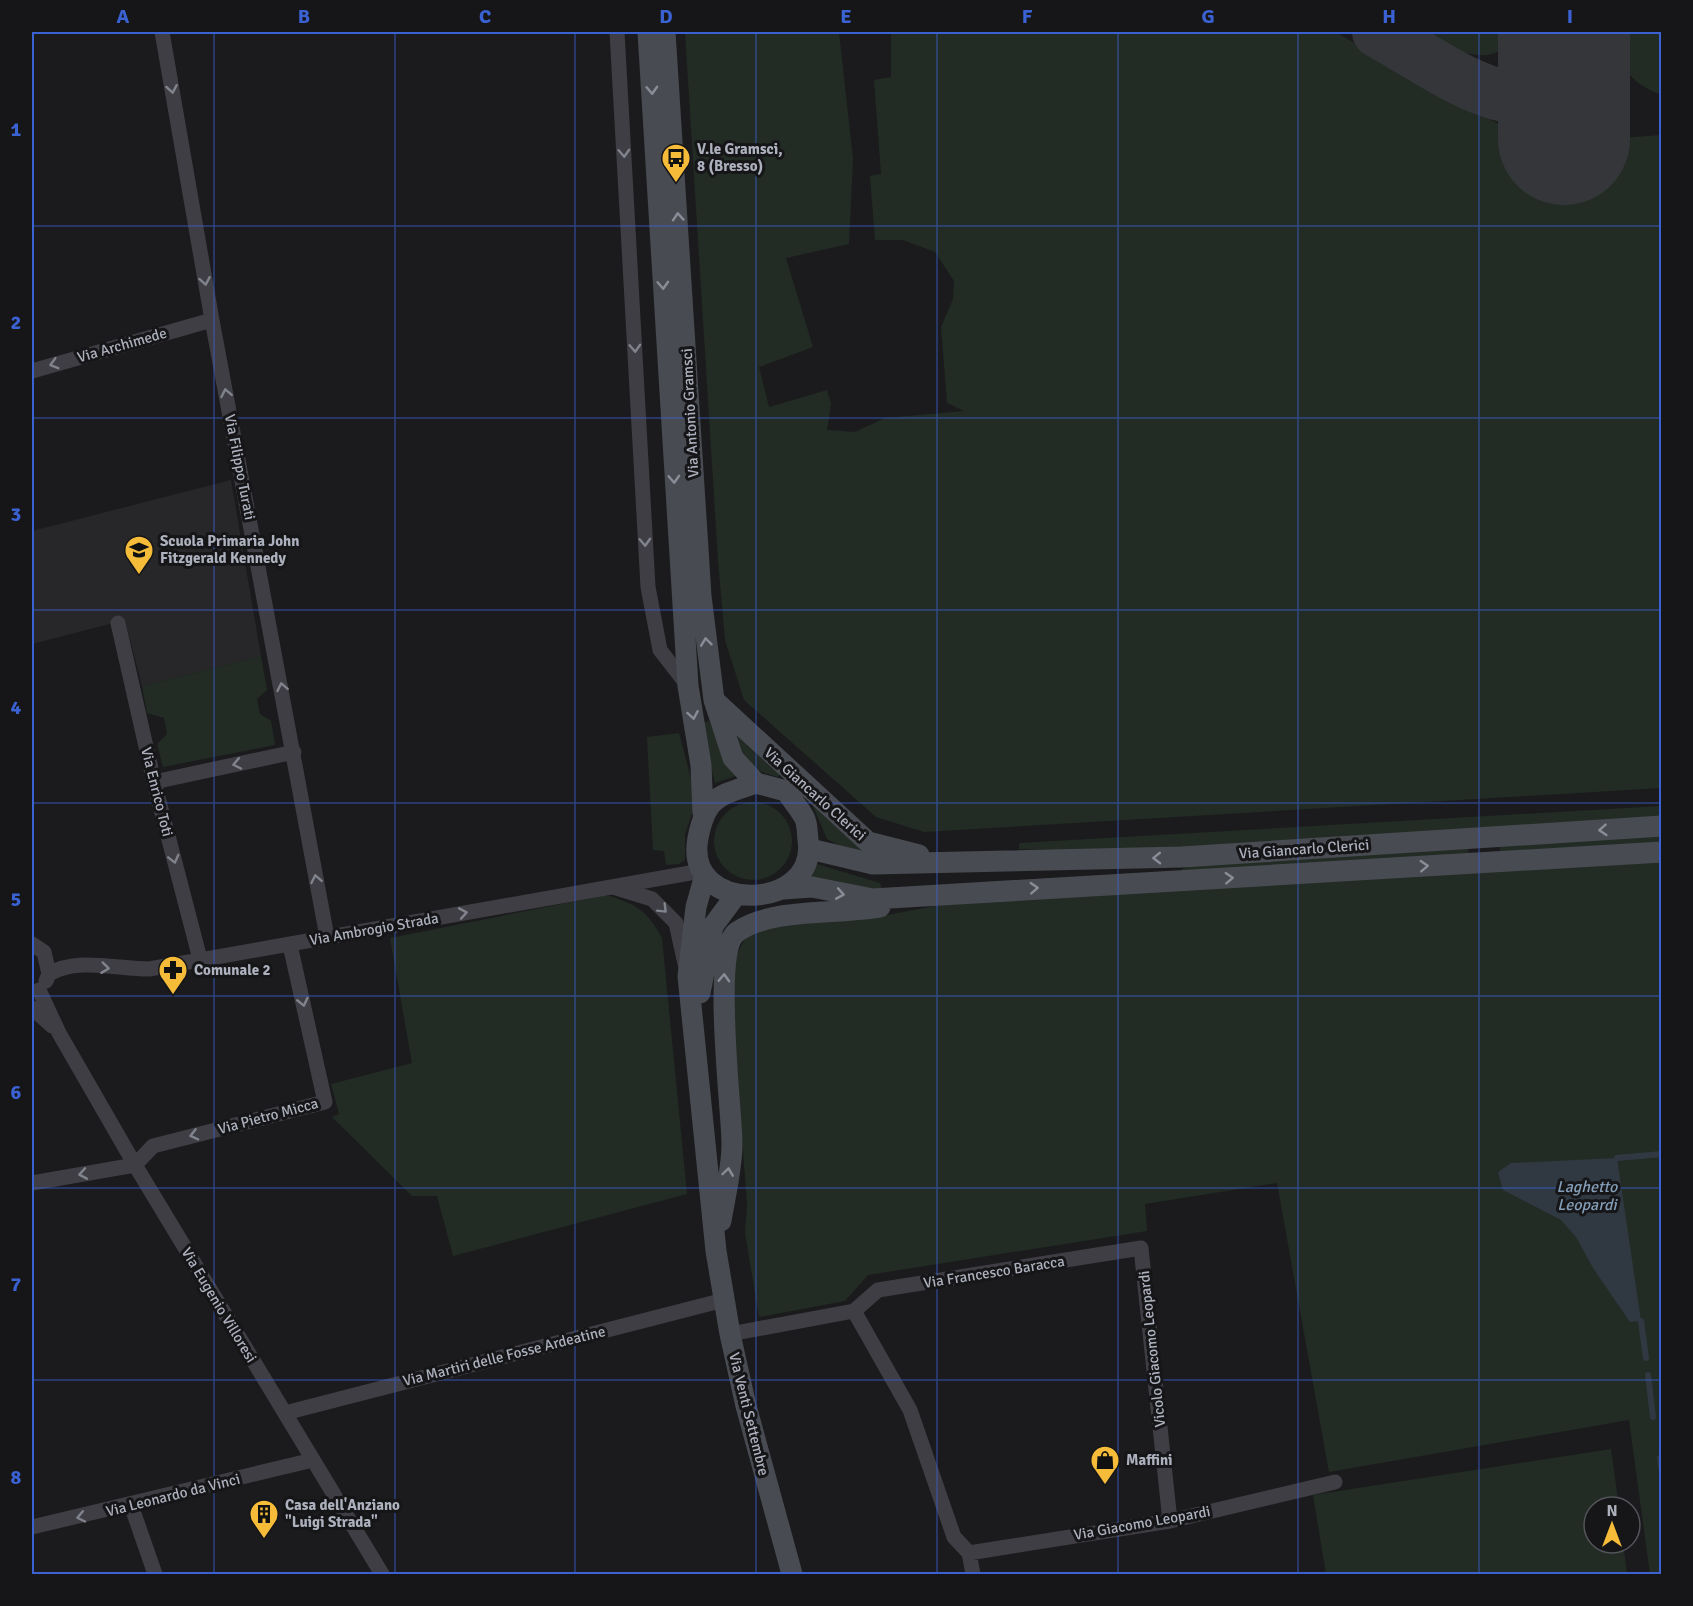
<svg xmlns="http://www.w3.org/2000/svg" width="1693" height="1606" viewBox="0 0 1693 1606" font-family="Signika,sans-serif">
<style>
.built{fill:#27272a}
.green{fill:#222c24}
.water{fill:#303942}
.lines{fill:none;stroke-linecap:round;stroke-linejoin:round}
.stream{stroke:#303942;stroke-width:6}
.taxiway{stroke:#34363a;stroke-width:52}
.runway{stroke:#34363a;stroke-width:132}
.street{stroke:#3e3e44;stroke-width:15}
.secondary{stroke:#494b52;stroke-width:21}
.oneway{stroke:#81838d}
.oneway2{stroke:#8a8d98}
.grid{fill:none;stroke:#3a62d3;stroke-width:1.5;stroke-opacity:0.55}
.labels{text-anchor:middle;stroke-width:6;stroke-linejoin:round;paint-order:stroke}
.poi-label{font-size:15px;font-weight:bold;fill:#adb1bd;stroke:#161618;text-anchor:start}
.street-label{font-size:15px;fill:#adb1bd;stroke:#161618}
.water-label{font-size:16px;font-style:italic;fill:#849eb8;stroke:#161618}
.neatline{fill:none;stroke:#3a62d3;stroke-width:2}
.grid-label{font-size:20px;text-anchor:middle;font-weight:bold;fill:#3a62d3}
</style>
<rect width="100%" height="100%" fill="#1b1b1d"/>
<!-- built -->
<path class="built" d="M231,480L261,656L142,686L125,620L32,644V531Z"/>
<!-- green -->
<path class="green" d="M685,32H839L853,159L849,244L786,258L813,347L759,367L769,407L827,390L831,404L827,430L855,432L885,418L964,411L947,403L941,327L953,299L954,281L935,252L903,240H875L870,176L881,174L874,80L891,77V32H1335L1525,139H1609L1661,135V788L924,832L876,817L744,700L725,640L718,560Z
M1422,32H1516C1494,75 1451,48 1422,32Z
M1610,32H1661V94C1633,87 1614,60 1610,32Z
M261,656L267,690L257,699L260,714L271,721L275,745L163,767L157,744L167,734L164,718L147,713L142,686Z
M709,721L727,762L739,775L715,783L700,723Z
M725,725L780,773L778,777C744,769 740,754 725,725Z
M679,733L695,794V805L685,834V860L679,864L666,865L664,851L653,850L647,737Z
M714 841a39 39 0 1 1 78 0a39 39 0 1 1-78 0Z
M812,804L892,858L855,854L827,839Z
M1661,806V823L1137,852L1019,849V843Z
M1661,836V846L1500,856V846Z
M1468,848L1469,857L1182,875V869L1194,864Z
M1661,859V1574H1650L1629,1420L1329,1472L1277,1183L1145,1204L1147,1231L868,1275L845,1301L759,1317L745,1233L747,1204L731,989L732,962L748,934L770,927L887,915L966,900Z
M817,864L880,883L882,889L878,891L811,878Z
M607,895C637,905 647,910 662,938L687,1194L453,1256L437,1196H412L332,1117L339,1114L331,1084L412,1063L390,938Z
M1611,1449L1619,1507H1594V1543H1623L1627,1574H1326L1313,1495Z"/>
<!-- water -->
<path class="water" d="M1617,1158L1641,1321L1630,1322L1593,1268L1576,1237L1561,1220L1503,1190L1498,1172L1511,1163Z"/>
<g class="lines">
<!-- stream -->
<path class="stream" d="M1617,1158L1662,1154
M1641,1321L1646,1358
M1648,1375L1653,1417
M1660,1458L1662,1472"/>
<!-- taxiway -->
<path class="taxiway" d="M1378,32C1419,54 1462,87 1508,97C1526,101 1546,99 1564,99"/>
<!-- runway -->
<path class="runway" d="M1564,32V139"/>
<!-- street -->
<path class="street" d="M162,32L212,320L327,937
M617,32L648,587L660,650L688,686
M32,371L212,320
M118,623L154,782L200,959
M154,782L294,752
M613,887L652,899L676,923L685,964
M32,944L44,952L49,974L46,981
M49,974C77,957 117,969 149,969L701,871
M39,990L59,1033L135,1165L382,1574
M32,1008L52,1026
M135,1165L153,1146L325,1102L290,945
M32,1183L135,1165
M854,1311L910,1410L954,1537L969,1553
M730,1334L854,1311L878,1290L1141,1248L1170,1521
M285,1413L724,1300
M131,1505L155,1574
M32,1527L313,1460
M973,1574L969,1553L1170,1521L1335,1482"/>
<!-- secondary -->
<path class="secondary" d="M648,32L688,686L701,765L703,813
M665,32L701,596L714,700L733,758L756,783
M716,702L868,842L919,855
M756,783L786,791C792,800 799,808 804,817C808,824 807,833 808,840C819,912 683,916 698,838C706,796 719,796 756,783Z
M810,849L873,864L1182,857L1662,826
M705,875L696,907L688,976L716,1251L730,1334L746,1406L792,1574
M783,889L812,887L873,899L1662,852
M700,993L713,926L736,895
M721,1221C725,1196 732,1169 732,1144C732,1108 711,950 737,932C773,907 837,915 880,907"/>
</g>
<!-- one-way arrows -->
<defs><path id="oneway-chevron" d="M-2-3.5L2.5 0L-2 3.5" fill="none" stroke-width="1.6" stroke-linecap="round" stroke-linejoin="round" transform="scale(1.5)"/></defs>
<g class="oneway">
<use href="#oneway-chevron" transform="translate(172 89) rotate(80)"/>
<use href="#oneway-chevron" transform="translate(624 153) rotate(87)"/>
<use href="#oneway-chevron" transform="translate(205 281) rotate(80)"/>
<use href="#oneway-chevron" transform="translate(635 348) rotate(87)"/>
<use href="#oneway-chevron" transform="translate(54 364) rotate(164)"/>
<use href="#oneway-chevron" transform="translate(226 393) rotate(-101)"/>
<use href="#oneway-chevron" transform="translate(645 542) rotate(87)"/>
<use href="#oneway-chevron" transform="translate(282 687) rotate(-101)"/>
<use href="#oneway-chevron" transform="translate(237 764) rotate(168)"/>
<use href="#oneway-chevron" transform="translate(174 859) rotate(76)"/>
<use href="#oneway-chevron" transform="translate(316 879) rotate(-101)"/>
<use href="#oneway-chevron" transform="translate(663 909) rotate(45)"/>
<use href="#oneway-chevron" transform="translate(463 913) rotate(-10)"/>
<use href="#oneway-chevron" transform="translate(105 968) rotate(7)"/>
<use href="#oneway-chevron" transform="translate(303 1002) rotate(77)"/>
<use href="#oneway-chevron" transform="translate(194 1135) rotate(166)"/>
<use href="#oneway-chevron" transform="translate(83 1174) rotate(170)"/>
<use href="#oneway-chevron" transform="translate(81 1517) rotate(168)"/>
</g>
<g class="oneway2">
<use href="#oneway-chevron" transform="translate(652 90) rotate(87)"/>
<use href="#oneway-chevron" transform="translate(678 217) rotate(-94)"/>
<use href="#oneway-chevron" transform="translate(663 285) rotate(87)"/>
<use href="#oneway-chevron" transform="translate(674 479) rotate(87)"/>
<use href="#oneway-chevron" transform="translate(706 642) rotate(-97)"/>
<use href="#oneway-chevron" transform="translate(693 715) rotate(80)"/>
<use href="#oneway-chevron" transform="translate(1603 830) rotate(176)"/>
<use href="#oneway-chevron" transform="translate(1157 858) rotate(179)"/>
<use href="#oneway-chevron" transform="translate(1424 866) rotate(-3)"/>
<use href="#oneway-chevron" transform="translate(1229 878) rotate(-3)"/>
<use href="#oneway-chevron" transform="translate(1034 888) rotate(-3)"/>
<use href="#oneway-chevron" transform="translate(840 894) rotate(10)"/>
<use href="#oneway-chevron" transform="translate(724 978) rotate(-88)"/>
<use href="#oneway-chevron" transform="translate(728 1172) rotate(-82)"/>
</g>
<!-- grid -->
<path class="grid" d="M214,32V1574M395,32V1574M575,32V1574M756,32V1574M937,32V1574M1118,32V1574M1298,32V1574M1479,32V1574M32,226H1662M32,418H1662M32,610H1662M32,803H1662M32,996H1662M32,1188H1662M32,1380H1662"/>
<!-- icons -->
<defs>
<g id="bus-pin" transform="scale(1.5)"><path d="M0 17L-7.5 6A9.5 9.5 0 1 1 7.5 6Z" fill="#f6bc39" stroke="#161618"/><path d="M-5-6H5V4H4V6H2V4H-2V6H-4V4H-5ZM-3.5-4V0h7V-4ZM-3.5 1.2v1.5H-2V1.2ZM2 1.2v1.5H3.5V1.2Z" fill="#111"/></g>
<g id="school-pin" transform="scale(1.5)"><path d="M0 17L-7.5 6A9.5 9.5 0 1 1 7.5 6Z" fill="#f6bc39" stroke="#161618"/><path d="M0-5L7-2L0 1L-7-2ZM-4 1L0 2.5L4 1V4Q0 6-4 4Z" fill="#111"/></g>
<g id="pharmacy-pin" transform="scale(1.5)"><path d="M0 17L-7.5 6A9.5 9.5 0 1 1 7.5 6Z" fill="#f6bc39" stroke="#161618"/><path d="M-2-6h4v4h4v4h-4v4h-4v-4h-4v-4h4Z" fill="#111"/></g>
<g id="shop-pin" transform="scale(1.5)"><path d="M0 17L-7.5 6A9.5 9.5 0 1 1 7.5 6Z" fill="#f6bc39" stroke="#161618"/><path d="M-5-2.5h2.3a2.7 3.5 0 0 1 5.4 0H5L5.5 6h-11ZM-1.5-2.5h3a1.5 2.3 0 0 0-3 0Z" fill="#111"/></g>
<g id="building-pin" transform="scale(1.5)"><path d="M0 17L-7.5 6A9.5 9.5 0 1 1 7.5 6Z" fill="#f6bc39" stroke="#161618"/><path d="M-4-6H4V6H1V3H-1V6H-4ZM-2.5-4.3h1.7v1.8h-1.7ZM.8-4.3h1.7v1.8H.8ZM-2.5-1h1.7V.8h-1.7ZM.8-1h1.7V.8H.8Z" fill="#111"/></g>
</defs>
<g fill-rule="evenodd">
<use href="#bus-pin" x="676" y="158"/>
<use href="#school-pin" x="139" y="550"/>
<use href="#pharmacy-pin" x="173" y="970"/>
<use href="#shop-pin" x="1105" y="1460"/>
<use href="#building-pin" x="264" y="1514"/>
</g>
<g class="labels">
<!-- poi labels -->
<g class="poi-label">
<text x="697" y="154">V.le Gramsci,<tspan x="697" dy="17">8 (Bresso)</tspan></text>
<text x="160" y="546">Scuola Primaria John<tspan x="160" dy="17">Fitzgerald Kennedy</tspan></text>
<text x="194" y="975">Comunale 2</text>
<text x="1126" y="1465">Maffini</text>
<text x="285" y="1510">Casa dell'Anziano<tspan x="285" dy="17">"Luigi Strada"</tspan></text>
</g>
<!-- street labels -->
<g class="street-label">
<text transform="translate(122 345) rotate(-16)" y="5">Via Archimede</text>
<text transform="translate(690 413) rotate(-93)" y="5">Via Antonio Gramsci</text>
<text transform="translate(240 467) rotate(79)" y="5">Via Filippo Turati</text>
<text transform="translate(157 792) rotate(76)" y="5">Via Enrico Toti</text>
<text transform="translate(815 794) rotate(42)" y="5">Via Giancarlo Clerici</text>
<text transform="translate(1304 849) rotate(-4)" y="5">Via Giancarlo Clerici</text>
<text transform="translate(374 929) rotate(-10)" y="5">Via Ambrogio Strada</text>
<text transform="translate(268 1116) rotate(-15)" y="5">Via Pietro Micca</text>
<text transform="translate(994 1272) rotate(-9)" y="5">Via Francesco Baracca</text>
<text transform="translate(219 1305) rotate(59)" y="5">Via Eugenio Villoresi</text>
<text transform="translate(1152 1349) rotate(-96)" y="5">Vicolo Giacomo Leopardi</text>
<text transform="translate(504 1356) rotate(-14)" y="5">Via Martiri delle Fosse Ardeatine</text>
<text transform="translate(749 1414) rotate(76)" y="5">Via Venti Settembre</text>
<text transform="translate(173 1495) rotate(-14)" y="5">Via Leonardo da Vinci</text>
<text transform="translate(1142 1523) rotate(-10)" y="5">Via Giacomo Leopardi</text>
</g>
<!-- water labels -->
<g class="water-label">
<text x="1587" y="1192">Laghetto<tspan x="1587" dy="18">Leopardi</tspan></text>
</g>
</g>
<!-- border -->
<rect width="1693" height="1606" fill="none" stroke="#161618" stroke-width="66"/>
<!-- north arrow -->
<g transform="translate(1612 1525)"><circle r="28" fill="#161618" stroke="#52545a" stroke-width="1.5"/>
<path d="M0-4.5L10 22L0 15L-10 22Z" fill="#f6bc39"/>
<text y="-9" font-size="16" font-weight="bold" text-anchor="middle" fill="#adb1bd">N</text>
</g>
<rect x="33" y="33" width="1627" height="1540" class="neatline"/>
<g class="grid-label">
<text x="123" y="23">A</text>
<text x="304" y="23">B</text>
<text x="485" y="23">C</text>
<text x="666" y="23">D</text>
<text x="846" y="23">E</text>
<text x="1027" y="23">F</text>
<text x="1208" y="23">G</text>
<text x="1389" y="23">H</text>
<text x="1570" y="23">I</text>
<text x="16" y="136">1</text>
<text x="16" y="329">2</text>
<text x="16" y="521">3</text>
<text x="16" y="714">4</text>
<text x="16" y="906">5</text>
<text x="16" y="1099">6</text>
<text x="16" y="1291">7</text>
<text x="16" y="1484">8</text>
</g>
</svg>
